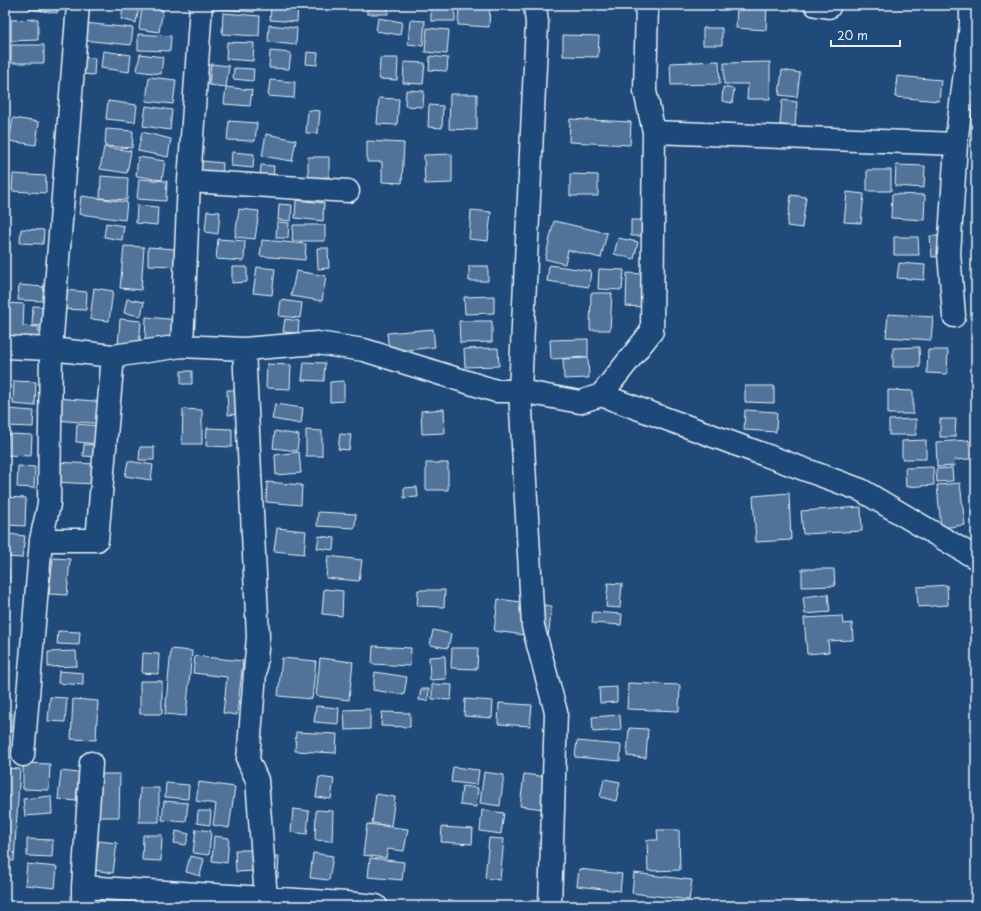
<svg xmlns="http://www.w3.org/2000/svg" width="981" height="911" viewBox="0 0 981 911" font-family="'Playpen Sans',sans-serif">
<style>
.building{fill:#517399;stroke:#e8f1f8}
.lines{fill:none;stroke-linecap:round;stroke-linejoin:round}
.minor-casing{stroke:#e8f1f8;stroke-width:25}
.minor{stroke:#1f4a7a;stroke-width:22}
</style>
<rect width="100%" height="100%" fill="#1f4a7a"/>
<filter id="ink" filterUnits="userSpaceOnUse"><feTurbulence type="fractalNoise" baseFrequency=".025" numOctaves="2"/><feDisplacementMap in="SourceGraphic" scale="8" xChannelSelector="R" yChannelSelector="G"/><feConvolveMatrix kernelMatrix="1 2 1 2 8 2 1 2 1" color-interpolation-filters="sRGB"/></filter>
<g filter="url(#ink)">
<!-- building -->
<path class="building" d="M30,5H58L57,13L29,9Z
M124,5L139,8L136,23L121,19Z
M210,5H255L254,12L210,8Z
M271,5H298L297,22L270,20Z
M367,5H388V14H367Z
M431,5H455V21H431Z
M459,5H490L489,27L458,25Z
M588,5H607V8H588Z
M737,5H767L766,30L736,28Z
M142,7L163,10L159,32L139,29Z
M223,13L260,16L259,36L222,34Z
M378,18L402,22L400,35L376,31Z
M38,19V40L11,41V20Z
M410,20L425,21L423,46L408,44Z
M84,23L133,28L131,45L82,40Z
M269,25L297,28L296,45L268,42Z
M427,28L449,30L447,54L425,52Z
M703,28H722V45H703Z
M138,34L171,36L170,51L138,50Z
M563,35L599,36L598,57L563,56Z
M5,38L8,39L6,55H5Z
M227,42L254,43L253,61L226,59Z
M11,45H44V63H11Z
M103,51L131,55L129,72L101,68Z
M270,51L291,53L289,69L269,68Z
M307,52L318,53L317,65L306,64Z
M140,54L163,57L161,74L137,71Z
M430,56L448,58L447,71L429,70Z
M81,57L95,58L94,75L80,74Z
M380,58H398L397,80L379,79Z
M719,61L720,84L671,85L670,63Z
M404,62L425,63L423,84L403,83Z
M770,62V99H747L748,84H724V63Z
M211,64L229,66L226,87L209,85Z
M234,68L254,69L253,81L233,79Z
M782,70L800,73L797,97L779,95Z
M897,76L941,80L939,101L895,97Z
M149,77L176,80L173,104L146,101Z
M270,80L295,82L294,98L268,96Z
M226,87L252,90L250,106L224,104Z
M723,87L734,89L732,103L722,101Z
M406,90L424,91L423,107L405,106Z
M450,94H477V130L449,129Z
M379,98L399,99L397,125L377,124Z
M782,100L797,102L795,126L780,125Z
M108,101L137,105L135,122L106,119Z
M429,105L443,106L442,128L428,127Z
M146,106L172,110L170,130L143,126Z
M308,110L320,111L318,133H306Z
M13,118L39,122L36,145L9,141Z
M570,119L631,122L630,145L569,142Z
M229,121L257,123L255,141L227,140Z
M106,129L133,131L132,148L105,146Z
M142,132L171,139L168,157L138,151Z
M266,134L296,140L292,161L262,156Z
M367,141L404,143L402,183L382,182V162H367Z
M5,147L9,148L5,172Z
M104,147L131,151L127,173L100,169Z
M232,152L254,154L253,168L231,166Z
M452,154V183L425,184L424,155Z
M138,157L165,161L162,180L136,176Z
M308,157H329V177L308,178Z
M202,161L223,163L222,180L200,178Z
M261,165L274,166L273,181L260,179Z
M896,165L925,166L924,188L895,186Z
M867,170H891V191H867Z
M13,174L46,176V193L12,191Z
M570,174L598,175V196H570Z
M101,176L128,178L127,200L100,198Z
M139,179L167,181L166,201L137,199Z
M847,192L864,194L861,223L844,222Z
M892,194L925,195L924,220L891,218Z
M791,195L806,197L802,228L787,226Z
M81,196L127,202L125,220L79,214Z
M296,200L324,203L323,221L295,218Z
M279,204L292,205L291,221L278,220Z
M137,205L158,207L157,225L136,223Z
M239,209L259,211L255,239L235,237Z
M471,210L491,212L488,241L469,239Z
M207,211L220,212L218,234L205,232Z
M631,220H646V236H631Z
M554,221L607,233L601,258L568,250L565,264L545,259Z
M277,222L289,223L288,238H276Z
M106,223L124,226L122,240L104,237Z
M293,225H325V241H292Z
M5,229H9L7,244H5Z
M21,229L44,230L43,244L20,243Z
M930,236H942L943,256L932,257Z
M894,237H918L919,255H894Z
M618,238L638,242L634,259L614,254Z
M218,239L245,241L244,261L216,259Z
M262,240L306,244L305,260L260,256Z
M124,246L144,247L141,290L120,288Z
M148,247L175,249L174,266L148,265Z
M317,248H328L329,268L318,269Z
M899,263L925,265L924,280L897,278Z
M549,265L591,271L589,287L547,281Z
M469,266H488V281H469Z
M232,267H247V282L232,283Z
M257,267L275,269L272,295L253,293Z
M599,269L624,270L622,290L598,289Z
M296,271L326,276L322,301L291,296Z
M627,273L644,274L642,307L626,306Z
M19,285L44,287L43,301L18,300Z
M94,288L113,291L109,321L90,319Z
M64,290L87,292L86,310L62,309Z
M591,293H612L610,330H590Z
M494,296V313L465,314L464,297Z
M127,299L144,302L141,316L124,313Z
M281,300L302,303L300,318L279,316Z
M7,303L24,304L23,326L39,327L38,342L5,339Z
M33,306L51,307L49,327L32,325Z
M888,314L933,317L931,340L886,337Z
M146,317L179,320L178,342L145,340Z
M120,319L141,321L139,348L118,346Z
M285,319L299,321L298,333L283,332Z
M459,321H492V342L460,343Z
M433,329L435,347L389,352L387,333Z
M588,339V357L551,359L550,340Z
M919,347L920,367H893V348Z
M498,348L499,366L465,367L464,349Z
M928,350H948L947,374L927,373Z
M588,358L589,378L564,379L563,359Z
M304,362L325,363L324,381L302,380Z
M267,364L291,365L290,389L266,388Z
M181,371H192V384H181Z
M14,381L36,382L35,406L13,404Z
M344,381V401L330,402V382Z
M745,386H774V403L745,402Z
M227,390H239L240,414L228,415Z
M888,390L913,391V414H888Z
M56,398L107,402L105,424L55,420Z
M275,404L303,408L301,424L272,419Z
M7,409L34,411L33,427L6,426Z
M183,409L202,410V444H182Z
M444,409L445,433L422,434L421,411Z
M745,410L777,412L776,432L744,430Z
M916,419V435H889V420Z
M940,419H956L955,437H940Z
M77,424L100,426L99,444L76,442Z
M207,428L232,429V447L206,446Z
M306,430L322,431V456H306Z
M275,431L299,435L297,451L273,448Z
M8,434L32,435L31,456L6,455Z
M340,434L351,435L349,450L338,449Z
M926,440V459H902V441Z
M969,440L970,459L954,460L955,466L937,467L936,442Z
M84,444L102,446L101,457L83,456Z
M140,447H154V460H139Z
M299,452L301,473L276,475L275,455Z
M128,461L153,465L151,480L125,476Z
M54,462L95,464L94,484L52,482Z
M426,463H448V490H426Z
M18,466L35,467L34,488L17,487Z
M933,467L934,485L906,487L905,468Z
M952,468L953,481L937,482L936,469Z
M267,482L302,485L301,505L266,502Z
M960,483L965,525L941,528L937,485Z
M417,487L418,497L404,498V488Z
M789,493L791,540L756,542L753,496Z
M5,497L26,498L25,526L5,525Z
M861,507L862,531L803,534L801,511Z
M318,512L356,514L355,528L317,526Z
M277,528L306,531L304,554L274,551Z
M9,534L25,536L22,558L7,557Z
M319,536L335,538L334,550L317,548Z
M328,556L362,560L359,581L326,578Z
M53,558L70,559L67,595L49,594Z
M5,568L9,569V583H5Z
M802,569H834L835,586L802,587Z
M608,583L622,584L620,608L606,607Z
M947,585L948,605L918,607L917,587Z
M324,589L343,591L342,616L322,614Z
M418,590H445L444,607L417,606Z
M828,594L830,612L805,614L803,597Z
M498,599L552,606L548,638L494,631Z
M593,612L622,614L621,625L592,623Z
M842,616L843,624L852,623L853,640L828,641L829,652L807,654L804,618Z
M433,630L451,634L448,648L430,645Z
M58,631L80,632L79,645L57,644Z
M373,646L411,648L410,666L372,664Z
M452,648H478L477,669L451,668Z
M171,649L192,651L186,716L165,714Z
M76,651L77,666L48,667V652Z
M143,653L159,654L158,674L142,673Z
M195,656L243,661L237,715L223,713L227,677L193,673Z
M445,656L446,679L430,680L429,657Z
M282,658L316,661L312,699L278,696Z
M320,658L353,662L349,700L316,696Z
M59,671L83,673V685L58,683Z
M375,672L407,677L404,695L373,690Z
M140,681H162V714H140Z
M628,683L680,685L679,711L627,709Z
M432,684L452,685L451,700L432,699Z
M617,687V702L600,703L599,688Z
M5,689H7L6,705H5Z
M421,689H429L428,701L419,700Z
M50,697L67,698L65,722L48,721Z
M73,699L98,701L96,740L71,739Z
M465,699L493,701L492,718L464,716Z
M499,703L532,705L530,726L498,724Z
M316,706L339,708L338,724L314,722Z
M370,709V729L345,730L344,710Z
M382,712L410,713V727L381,726Z
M5,713H12V731H5Z
M620,715L621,730L593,732L592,717Z
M629,728L648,729L646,758L627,756Z
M296,732L337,734L336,753L295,751Z
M577,741L621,745L620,761L575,757Z
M23,763L50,764L49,790L23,789Z
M453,767L479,770L477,785L451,782Z
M5,768L20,769L14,861L5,860Z
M61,771L79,773L76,801L58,799Z
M484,772L504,775L500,806L480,803Z
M100,774H120L119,817H99Z
M524,774L547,777L544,809L520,806Z
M319,777L334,779L331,799L316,797Z
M604,779L620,782L616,801L600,797Z
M199,782L235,787L229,828L213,825L216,804L196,801Z
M166,783L189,785L188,799L165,797Z
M462,786L478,788L476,807L460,805Z
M140,788H159V822H139Z
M376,794L395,797L391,826L372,823Z
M51,796L52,814L25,816L23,799Z
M164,801L188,803L186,822L162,820Z
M293,809L309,811L307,834L291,832Z
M316,810L333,811L332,841L315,840Z
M482,810L504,813L501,834L480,831Z
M198,811H211L210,825L197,823Z
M367,824L408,829L404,851L388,849L386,858L363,855Z
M442,827L473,829L472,844L441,842Z
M196,829L211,831L209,855L193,853Z
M657,830H679L680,870L648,871L647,840H658Z
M176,831L189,834L186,845L174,843Z
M143,835H162L161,861L142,860Z
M214,836L229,838L227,863L212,861Z
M489,838L504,839L500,880L485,878Z
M27,839L53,840L52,857L27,856Z
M99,841L117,843L113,873L94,870Z
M235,850H256L257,871L236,872Z
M313,853L333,856L329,880L310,878Z
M190,856L204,859L200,876L186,872Z
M269,856H279L278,878H269Z
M370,858L404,862L402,880L368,877Z
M27,864L57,867L55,888L25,885Z
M579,869L622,874L620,891L577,886Z
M634,873L692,880L689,900L632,893Z
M795,902L825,903V906H795Z"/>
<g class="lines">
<!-- minor casing -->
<g class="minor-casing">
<path id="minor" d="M535,5L537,23L520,391L533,626L556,712L550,906
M816,5L829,7V5
M654,132L956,144
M189,181L348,191
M954,316L949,253L956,144L971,24V5
M182,346L189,181L201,5
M5,347L51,349L113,356L182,346L244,349L317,343L364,350L496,391H520L580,402L601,395L861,490L976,558
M244,349L258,636L248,760L257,780L266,898
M601,395L652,331L654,132L645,91L647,5
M41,540H97L113,356
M23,755L41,540L49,504L51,349L78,5
M83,887L346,903L376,906
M83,906V887L91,763"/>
</g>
<!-- minor -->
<use href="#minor" class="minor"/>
</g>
</g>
<!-- margin -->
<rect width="981" height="911" fill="none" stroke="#1f4a7a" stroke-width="20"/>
<rect x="10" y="10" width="961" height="891" fill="none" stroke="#e8f1f8" stroke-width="1.5" filter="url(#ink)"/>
<!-- scale -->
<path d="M831 40v6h69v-6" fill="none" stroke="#e8f1f8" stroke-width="2"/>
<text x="837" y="40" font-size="12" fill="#e8f1f8" stroke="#1f4a7a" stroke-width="3" paint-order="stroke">20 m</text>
</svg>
